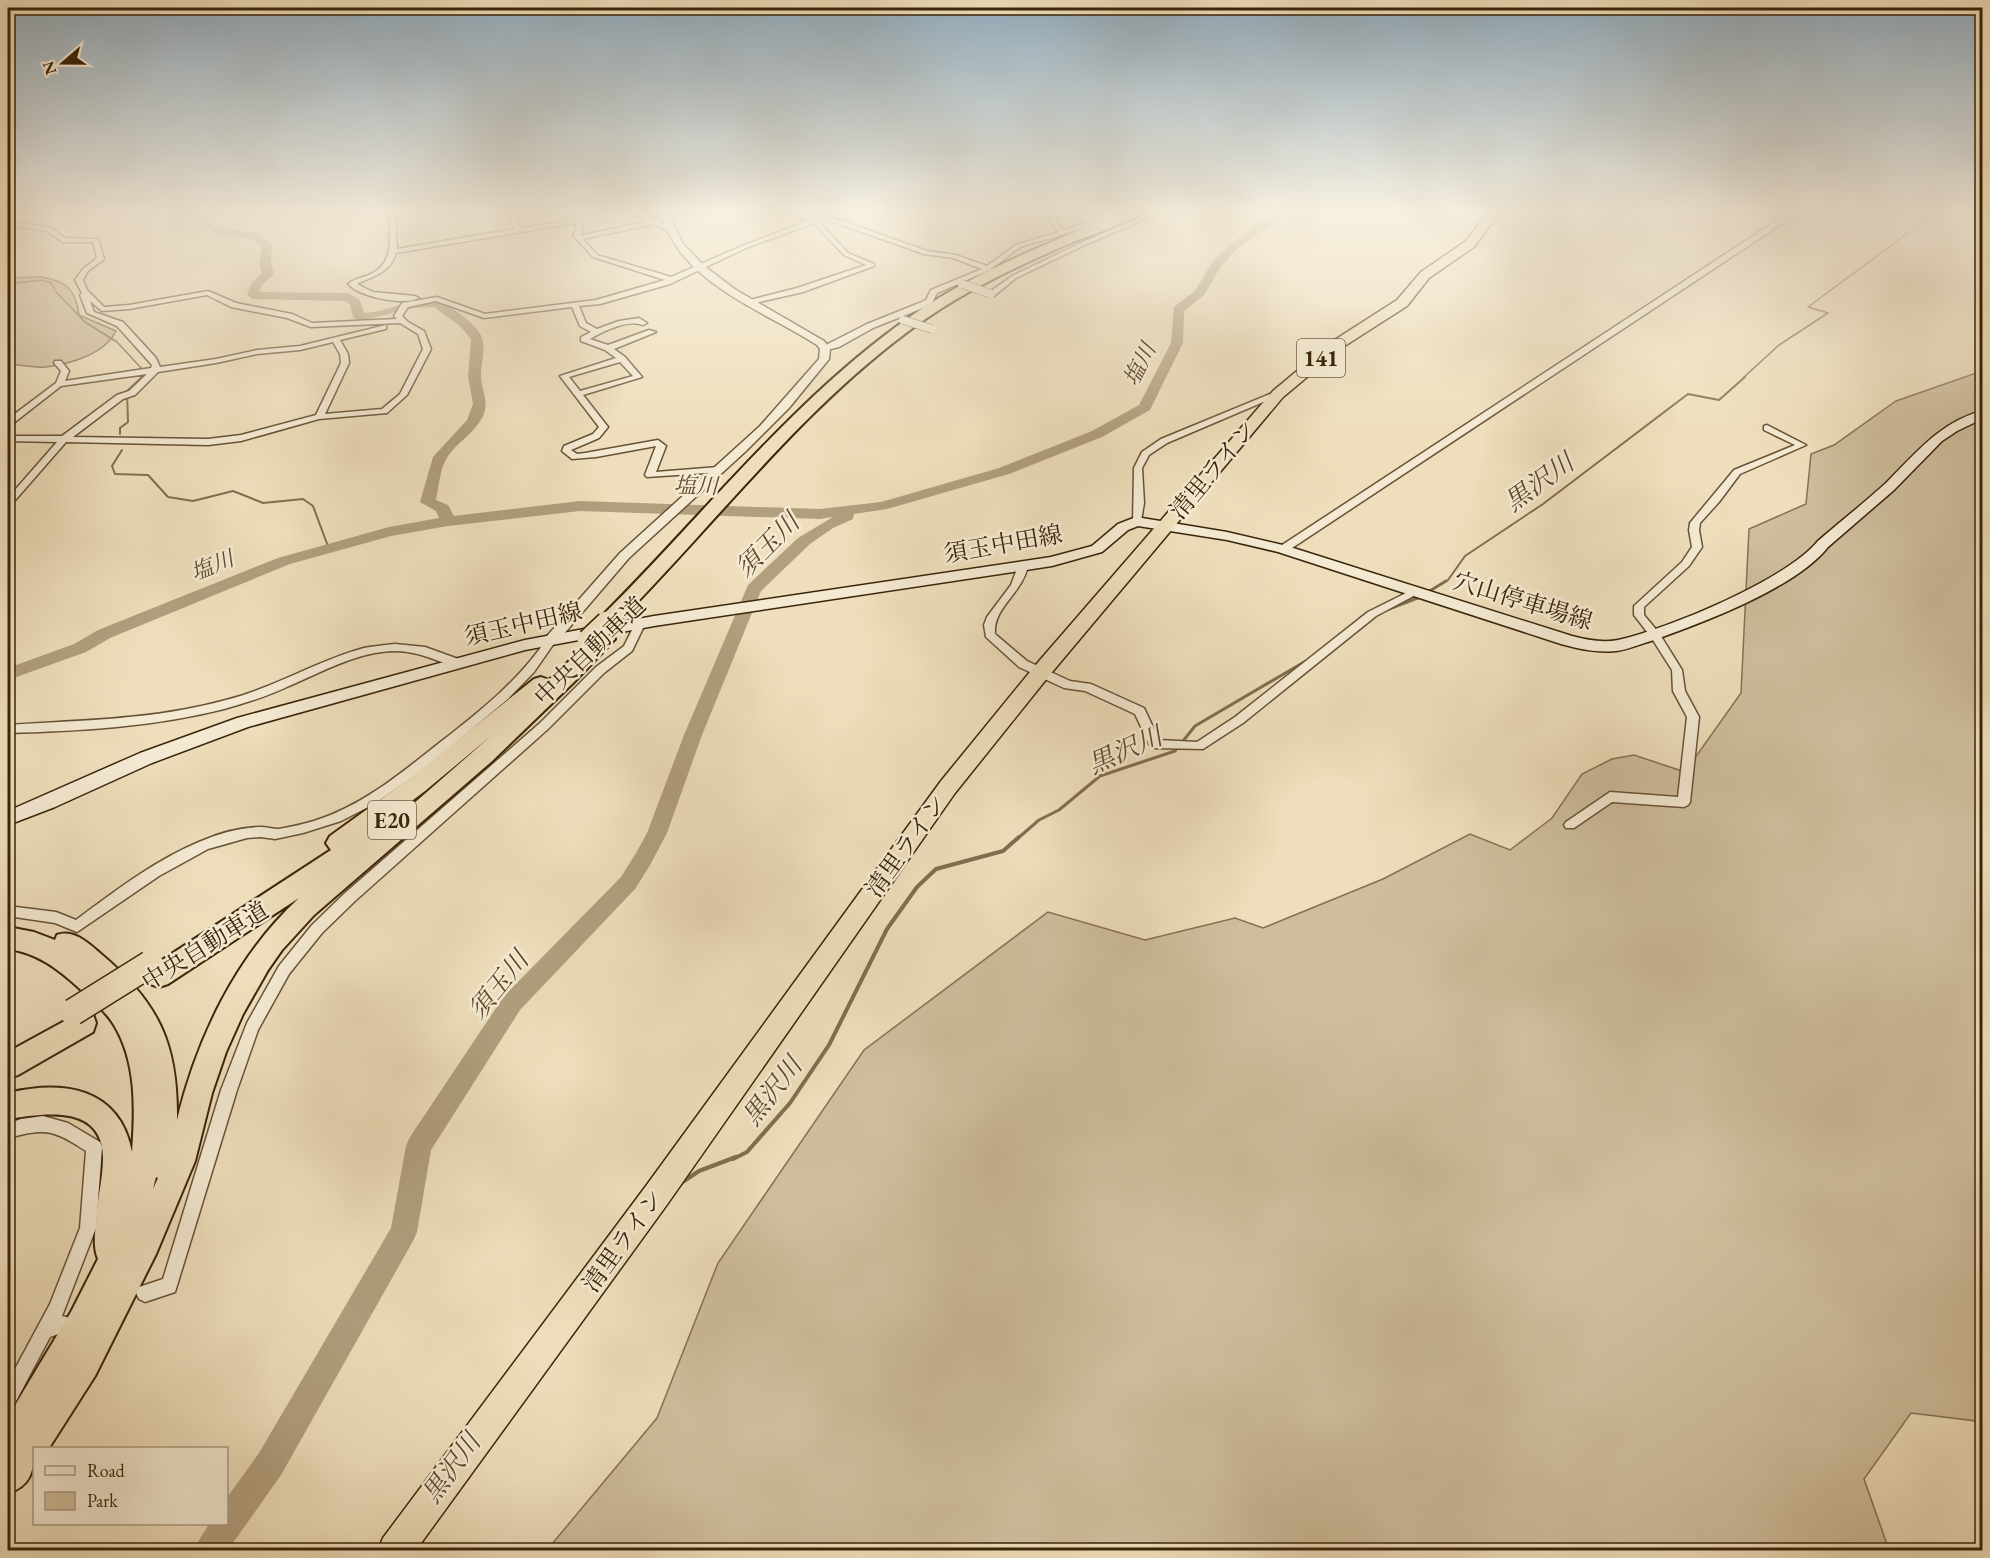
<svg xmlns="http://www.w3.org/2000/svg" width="1990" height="1558" viewBox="0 0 1990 1558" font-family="'EB Garamond','Noto Serif JP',serif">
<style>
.green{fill:#cfbe9d;stroke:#847153;stroke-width:1.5}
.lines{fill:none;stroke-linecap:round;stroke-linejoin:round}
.stream-far4{stroke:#816e4f;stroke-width:1.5}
.stream-far3{stroke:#816e4f;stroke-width:2}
.stream-far2{stroke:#816e4f;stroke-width:3}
.stream-far1{stroke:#816e4f;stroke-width:4}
.stream{stroke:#816e4f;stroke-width:4.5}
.river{fill:#b19f7e;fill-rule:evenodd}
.minor-casing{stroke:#675236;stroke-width:3}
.tertiary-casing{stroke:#675236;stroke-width:3}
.secondary-casing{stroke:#3a2409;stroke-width:3}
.trunk-casing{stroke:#3a2409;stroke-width:3}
.motorway-casing{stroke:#3a2409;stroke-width:4}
.minor{fill:#f4ead3;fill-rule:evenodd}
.tertiary{fill:#f4ead3;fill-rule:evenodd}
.secondary{fill:#f4ead3;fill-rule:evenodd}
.trunk{fill:#eedebb;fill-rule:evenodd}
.motorway{fill:#eedebb;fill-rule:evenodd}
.minor-bridge-casing{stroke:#675236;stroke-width:9;stroke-linecap:butt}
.motorway-bridge-far1-casing{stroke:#3a2409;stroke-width:24;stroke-linecap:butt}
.motorway-bridge-casing{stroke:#3a2409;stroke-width:29;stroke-linecap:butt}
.minor-bridge{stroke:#f4ead3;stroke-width:8}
.motorway-bridge-far1{stroke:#eedebb;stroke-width:21}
.motorway-bridge{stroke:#eedebb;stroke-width:26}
.labels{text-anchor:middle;stroke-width:5;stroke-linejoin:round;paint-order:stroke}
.shield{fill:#f4ead3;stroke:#725f46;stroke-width:1.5}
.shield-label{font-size:22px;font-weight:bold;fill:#3a2409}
.far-water-label{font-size:22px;font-style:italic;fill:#5e492c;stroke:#f4ead3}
.street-label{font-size:24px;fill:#3a2409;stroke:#f4ead3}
.water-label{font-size:26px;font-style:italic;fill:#5e492c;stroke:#f4ead3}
</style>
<rect width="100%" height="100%" fill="#eedebb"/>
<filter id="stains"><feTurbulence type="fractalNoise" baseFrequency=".00333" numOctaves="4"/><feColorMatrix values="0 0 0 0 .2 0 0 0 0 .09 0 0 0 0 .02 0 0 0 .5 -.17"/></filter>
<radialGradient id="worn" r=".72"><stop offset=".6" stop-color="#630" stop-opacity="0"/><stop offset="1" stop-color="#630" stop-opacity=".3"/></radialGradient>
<!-- green -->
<path class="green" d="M41,277C66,281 76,289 79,315L116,331C105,354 70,364 46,367C34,368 20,365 8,364V278Z
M1982,371V1430L1976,1421L1911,1413L1864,1479L1889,1550H547L657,1418L718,1263L864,1050L1048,912L1145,940L1235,918L1263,928L1383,879L1470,834L1510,850L1552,818L1582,774L1612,759L1634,755L1685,772L1741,693L1749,529L1806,504L1811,454L1834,445L1896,401Z"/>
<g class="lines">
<!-- stream-far4 -->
<path class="stream-far4" d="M8,284L42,280L51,283L56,292L85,322L117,342L142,369L141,378
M1743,378L1779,345L1828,313L1808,307L1935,213"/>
<!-- stream-far3 -->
<path class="stream-far3" d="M120,434V428L128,422L127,391L142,377
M122,450L112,466L115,474L148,475L168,497L193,501L233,491L263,503L303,499L313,506L329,549
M1443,583L1448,580L1465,556L1543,504L1688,394L1719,400L1745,377"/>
<!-- stream-far2 -->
<path class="stream-far2" d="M1428,592L1446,581
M1389,609L1420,597
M1017,839L1039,820L1059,810L1100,776L1175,751L1195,726L1311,658"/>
<!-- stream-far1 -->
<path class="stream-far1" d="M733,1159L747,1152L790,1103L829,1045L887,929L917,887L936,869L1003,851L1019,837"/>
<!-- stream -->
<path class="stream" d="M681,1183L699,1171L736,1157"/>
<!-- river -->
<path class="river" d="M204,213H216L214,224L219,228L258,233L272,245L271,264L274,274L261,286L259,292L348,293L360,300L364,313C409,309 421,283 464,317C489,337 484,344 481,373C480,389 491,402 482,418C474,433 458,442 448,456C440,468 439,485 436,500L448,505L454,516L580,501L820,509L881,502L999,468L1092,431L1139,405L1171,343L1174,307L1195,291L1211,264L1227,247L1273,213H1285L1235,251L1220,268L1204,295L1184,311L1183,343L1150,410L1102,437L1009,474L887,509L854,514L853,519L833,528L810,544L761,591L702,735L667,833L650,865L635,889L520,1010L431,1150L417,1232L413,1241L281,1475L228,1550H193L209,1524H226V1499L259,1453L391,1228L406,1146L410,1137L504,996L621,877L636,853L647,833L684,735L748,585L798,538L833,517L820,519L580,511L448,526L391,536L290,564L110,638L86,652L8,680V668L74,644L98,630L278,558L389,527L439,518L436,511L420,502L433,457L467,420L473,404L468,376L471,339L459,325L434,307L415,308L359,321L353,317L350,304L345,301L252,299L247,294L252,283L262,273L259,264L262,247C246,229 220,242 203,225L206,216Z"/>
<!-- minor casing -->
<g class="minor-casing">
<path id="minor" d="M389,213H395L397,249L514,229L509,213H515L520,228L574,220V214H578L583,229L580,236L649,221L635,213H644L675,231L670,232L654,224L583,239L597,255L671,277L742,246L810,220L785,213C795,213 804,216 814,217C822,218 830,213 838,213L831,217L927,251L956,255L987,266L1016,245L1059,232L1052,224V220L1043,213H1051L1057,218L1058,224L1065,230L1110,213H1120L1082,229L1020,247L990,270L937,293L932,303L923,308L873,328L839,347L822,351V347L867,324L917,304L926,300L931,290L982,269L953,258L924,254L825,219L819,222L848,253L874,264V266L803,292L746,305V301L797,288L866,265L844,255L814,223L746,248L670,284L600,304L579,306L586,323L597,329L619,321L639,318L647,323L643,325C628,319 603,331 590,339L608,345L649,330L656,332L614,349L625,357L642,377L583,395L608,427L599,438L571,450L577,454L585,453L658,440L666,446L656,472L718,467L722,470L721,472L647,477L645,475L656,446L596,457L572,459L562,451L564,446L593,434L599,427L560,376L616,358L605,350L581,341V337L591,332L580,326L572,307L484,318L436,301L408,307L402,316L408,322L424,331L431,349L407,395L387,413L319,419L241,441L208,445L66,442L11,505L8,506V498L57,442L8,441V436H62L117,395L129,391L147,374L61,386L11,425H8V419L56,383L61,371L54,363L55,361H61L69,371L65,381L151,368L152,365L117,326L87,313L80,295L82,293L75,280L83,269L97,258L93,242H63L47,231L8,225V221L51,228L65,238L98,239L104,259L88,271L83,280L87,290L104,307L129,305L208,291L236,303L292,314L312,323L397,319L394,316L402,303L437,297L485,314L596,300L665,280L593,257L573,235L577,229L575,223L396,253C390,273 373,276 357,284L373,292L415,296L419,298C404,306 360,297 348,284C355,278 363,278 371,274C395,262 390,237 389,213ZM207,295L231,307L287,318L311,327L400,323L418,334L423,349L400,394L382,409L325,414L349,363L348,354L340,340L386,329V325L300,346L257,350L216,359L160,367L156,358L123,322L94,312L90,301L102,311L129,309ZM333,342L340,354L341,363L316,415L241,435L208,439L73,437L123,399L135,395L158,372L216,363L257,354L300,350ZM620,362L633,376L580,391L569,377Z
M1150,213H1160L1089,243L1016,278L994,296L987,294L1012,276L1085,241Z
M1275,392L1282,394L1167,443L1149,455L1142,468L1144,503L1141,521L1139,523H1133L1134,468L1142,452L1161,439Z
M1767,425L1806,445L1740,474L1719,502L1700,523L1699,530L1702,547L1689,566L1644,607V615L1659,633L1682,670L1685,691L1699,717L1690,802L1688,805L1684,807L1612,802L1574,828H1566L1564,825L1566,822L1610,792L1678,797L1687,717L1673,691L1672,670L1651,637L1634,615V606L1682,562L1692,547L1689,530L1690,523L1734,470L1795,445L1764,430V426Z
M1023,563L1028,566C1022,594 993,607 995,634L1027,661L1070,681L1091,684L1144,708L1159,740L1197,742L1235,717L1368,612L1412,590L1416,589L1421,592L1376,616L1243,723L1203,749L1155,748L1149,744L1135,714L1085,691L1064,688L1019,667L986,637L984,625L987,617L1011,585L1018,566Z
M640,621L645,624L632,651L604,673L548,729L355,901L322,933L289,974L258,1030L237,1090L175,1292L145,1302L139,1299L136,1293L139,1287L163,1279L221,1090L247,1023L279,966L312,925L345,893L540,723L596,667L624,646L636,622Z
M552,636L557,639L534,672L508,699L421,771L374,804L341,821L303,833L275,839L261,837L247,838L208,849L159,876L77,932L55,923L8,916V906L56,912L76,920C115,891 154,861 199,842C217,834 241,827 261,827C267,827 272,829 279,829C291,827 303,824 314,821C362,806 400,774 438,744C479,712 519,681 548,637Z
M395,644L425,647L461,660L462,663L457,667C436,661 418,651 396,651C358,651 322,672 289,686C268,696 246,703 224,709C153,727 80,731 8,733V725C83,720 153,720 226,700C274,688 316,661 364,648C374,646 385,645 395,644Z
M43,1116L68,1123L100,1142L102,1147L96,1228L62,1316L70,1318L73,1324L70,1330L50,1337L14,1405L8,1408V1382L50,1304L80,1228L86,1151C53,1129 45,1128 8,1138V1124L21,1119Z"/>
</g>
<!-- tertiary casing -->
<g class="tertiary-casing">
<path id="tertiary" d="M659,213H667L683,244L704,266L736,290L824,341L830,349L829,359L789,408L746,451L629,558L557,642H547L545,639L547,636L620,553L760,426L819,359L820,349L817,345C772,316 713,295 679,250C671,239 665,226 659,213Z
M1788,213H1798L1286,552H1278L1276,549Z"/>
</g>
<!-- secondary casing -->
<g class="secondary-casing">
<path id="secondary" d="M1982,411V419L1957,431L1942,441L1894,490L1828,547C1796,588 1700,624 1651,641C1640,644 1627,650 1616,651C1596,653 1580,649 1561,644L1278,552L1227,540L1138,526L1128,530L1102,552L1052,566L654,626L525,650L248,727L152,763L55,807L8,825V811L140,753L237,718L525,640L654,616L1051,557L1092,546L1118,524L1136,517L1227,532L1287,546L1572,636C1587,640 1603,643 1618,640C1668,629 1786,580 1818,541C1840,522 1864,503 1886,483C1915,454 1940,422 1982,411Z"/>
</g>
<!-- trunk casing -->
<g class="trunk-casing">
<path id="trunk" d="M1488,213H1499L1474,247L1429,278L1407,306L1343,347L1283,397L1048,677L955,793L666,1206L416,1550H378L383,1538L646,1186L941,781L1034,667L1273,391L1333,341L1397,300L1421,272L1466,241Z"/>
</g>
<!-- motorway casing -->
<g class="motorway-casing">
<path id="motorway" d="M1122,213H1140C1127,224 1090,235 1073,242C1022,264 970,288 924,320C806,402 715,525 614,626L607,628L600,626L597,622L600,618C703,516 794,397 914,314C977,271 1050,242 1122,213Z
M605,632L612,634L615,639L574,682L491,762L314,915L282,950L268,970L243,1014L226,1052L212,1093L195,1161L156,1254L95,1376L49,1448H34C34,1471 31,1486 8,1493V1417L71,1312L98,1259C93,1247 95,1234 96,1222C97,1200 103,1179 103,1157C102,1103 43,1114 8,1119V1093C63,1080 119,1087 132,1152C135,1110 137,1063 114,1025C106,1011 91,1000 79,988C57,968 37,953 8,949V927L34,932L55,940L57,935C74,929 88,943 101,954C159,1003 178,1044 177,1120C197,1038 236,956 299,898L168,984L159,987L150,984L146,976L150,968L331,850L326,843L330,836L409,779L534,679L541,677L549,680L598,634ZM491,736L373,839L368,834L425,791ZM156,1177L158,1178L153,1189Z
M83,1011L93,1014L96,1023L93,1032L18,1075L8,1079V1052Z"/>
</g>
<!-- minor -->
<use href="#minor" class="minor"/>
<!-- tertiary -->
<use href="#tertiary" class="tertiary"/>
<!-- secondary -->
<use href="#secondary" class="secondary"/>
<!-- trunk -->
<use href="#trunk" class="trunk"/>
<!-- motorway -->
<use href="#motorway" class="motorway"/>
<!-- minor-bridge casing -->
<g class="minor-bridge-casing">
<path id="minor-bridge" d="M962,284L991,294
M903,320L932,329"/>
</g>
<!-- motorway-bridge-far1 casing -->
<g class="motorway-bridge-far1-casing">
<path id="motorway-bridge-far1" d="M588,640L607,622"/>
</g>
<!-- motorway-bridge casing -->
<g class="motorway-bridge-casing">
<path id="motorway-bridge" d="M73,1012L150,964"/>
</g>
<!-- minor-bridge -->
<use href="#minor-bridge" class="minor-bridge"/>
<!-- motorway-bridge-far1 -->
<use href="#motorway-bridge-far1" class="motorway-bridge-far1"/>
<!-- motorway-bridge -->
<use href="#motorway-bridge" class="motorway-bridge"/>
</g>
<!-- sky -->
<linearGradient id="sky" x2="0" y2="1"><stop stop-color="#92acbe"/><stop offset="0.49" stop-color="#f7f0e0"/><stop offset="1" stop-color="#f7f0e0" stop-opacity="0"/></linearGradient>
<rect width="1990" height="432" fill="url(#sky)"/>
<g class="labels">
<!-- shield labels -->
<g class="shield">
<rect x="1297" y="339" width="48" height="38" rx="4.5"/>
<rect x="368" y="801" width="48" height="38" rx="4.5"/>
</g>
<g class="shield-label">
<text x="1321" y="366">141</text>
<text x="392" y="828">E20</text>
</g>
<!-- far-water labels -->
<g class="far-water-label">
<text transform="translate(1139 364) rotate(-63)" y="8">塩川</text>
<text transform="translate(696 485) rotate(2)" y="8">塩川</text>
<text transform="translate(212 565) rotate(-22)" y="8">塩川</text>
</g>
<!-- street labels -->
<g class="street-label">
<text transform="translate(1213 470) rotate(-50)" y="8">清里ライン</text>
<text transform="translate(1003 544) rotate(-10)" y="8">須玉中田線</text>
<text transform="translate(1523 601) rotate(17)" y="8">穴山停車場線</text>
<text transform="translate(523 624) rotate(-13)" y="8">須玉中田線</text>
<text transform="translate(590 651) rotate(-44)" y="8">中央自動車道</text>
<text transform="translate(906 846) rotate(-54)" y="8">清里ライン</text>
<text transform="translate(205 946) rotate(-32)" y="8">中央自動車道</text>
<text transform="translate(623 1241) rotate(-54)" y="8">清里ライン</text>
</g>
<!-- water labels -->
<g class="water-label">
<text transform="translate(1539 482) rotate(-36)" y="9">黒沢川</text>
<text transform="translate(767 545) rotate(-45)" y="9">須玉川</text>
<text transform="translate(1125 750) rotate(-24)" y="9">黒沢川</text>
<text transform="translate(498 985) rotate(-51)" y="9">須玉川</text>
<text transform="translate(772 1091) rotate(-52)" y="9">黒沢川</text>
<text transform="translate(451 1468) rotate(-54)" y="9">黒沢川</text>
</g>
</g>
<!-- margin -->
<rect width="1990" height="1558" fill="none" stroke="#eedebb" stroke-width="30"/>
<rect x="9" y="9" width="1972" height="1540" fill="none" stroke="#3a2409" stroke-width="3"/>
<rect x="15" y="15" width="1960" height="1528" fill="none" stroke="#3a2409" stroke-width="1.5"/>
<!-- legend -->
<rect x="33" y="1447" width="195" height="78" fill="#f4ead3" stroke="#aa9b82" stroke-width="1.5"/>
<rect x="45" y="1466" width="30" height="9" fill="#f4ead3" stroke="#aa9b82" stroke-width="1.5"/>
<text x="87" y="1477" font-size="18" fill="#3a2409">Road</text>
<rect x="45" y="1492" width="30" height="18" fill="#cfbe9d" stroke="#aa9b82" stroke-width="1.5"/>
<text x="87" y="1507" font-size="18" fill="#3a2409">Park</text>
<!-- north arrow -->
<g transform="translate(63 63) rotate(250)" stroke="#f4ead3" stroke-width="4.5" paint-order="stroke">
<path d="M0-4.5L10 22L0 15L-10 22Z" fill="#3a2409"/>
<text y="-9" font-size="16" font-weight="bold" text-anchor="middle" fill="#3a2409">N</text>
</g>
<rect width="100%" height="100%" filter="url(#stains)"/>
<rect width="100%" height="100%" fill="url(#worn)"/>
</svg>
